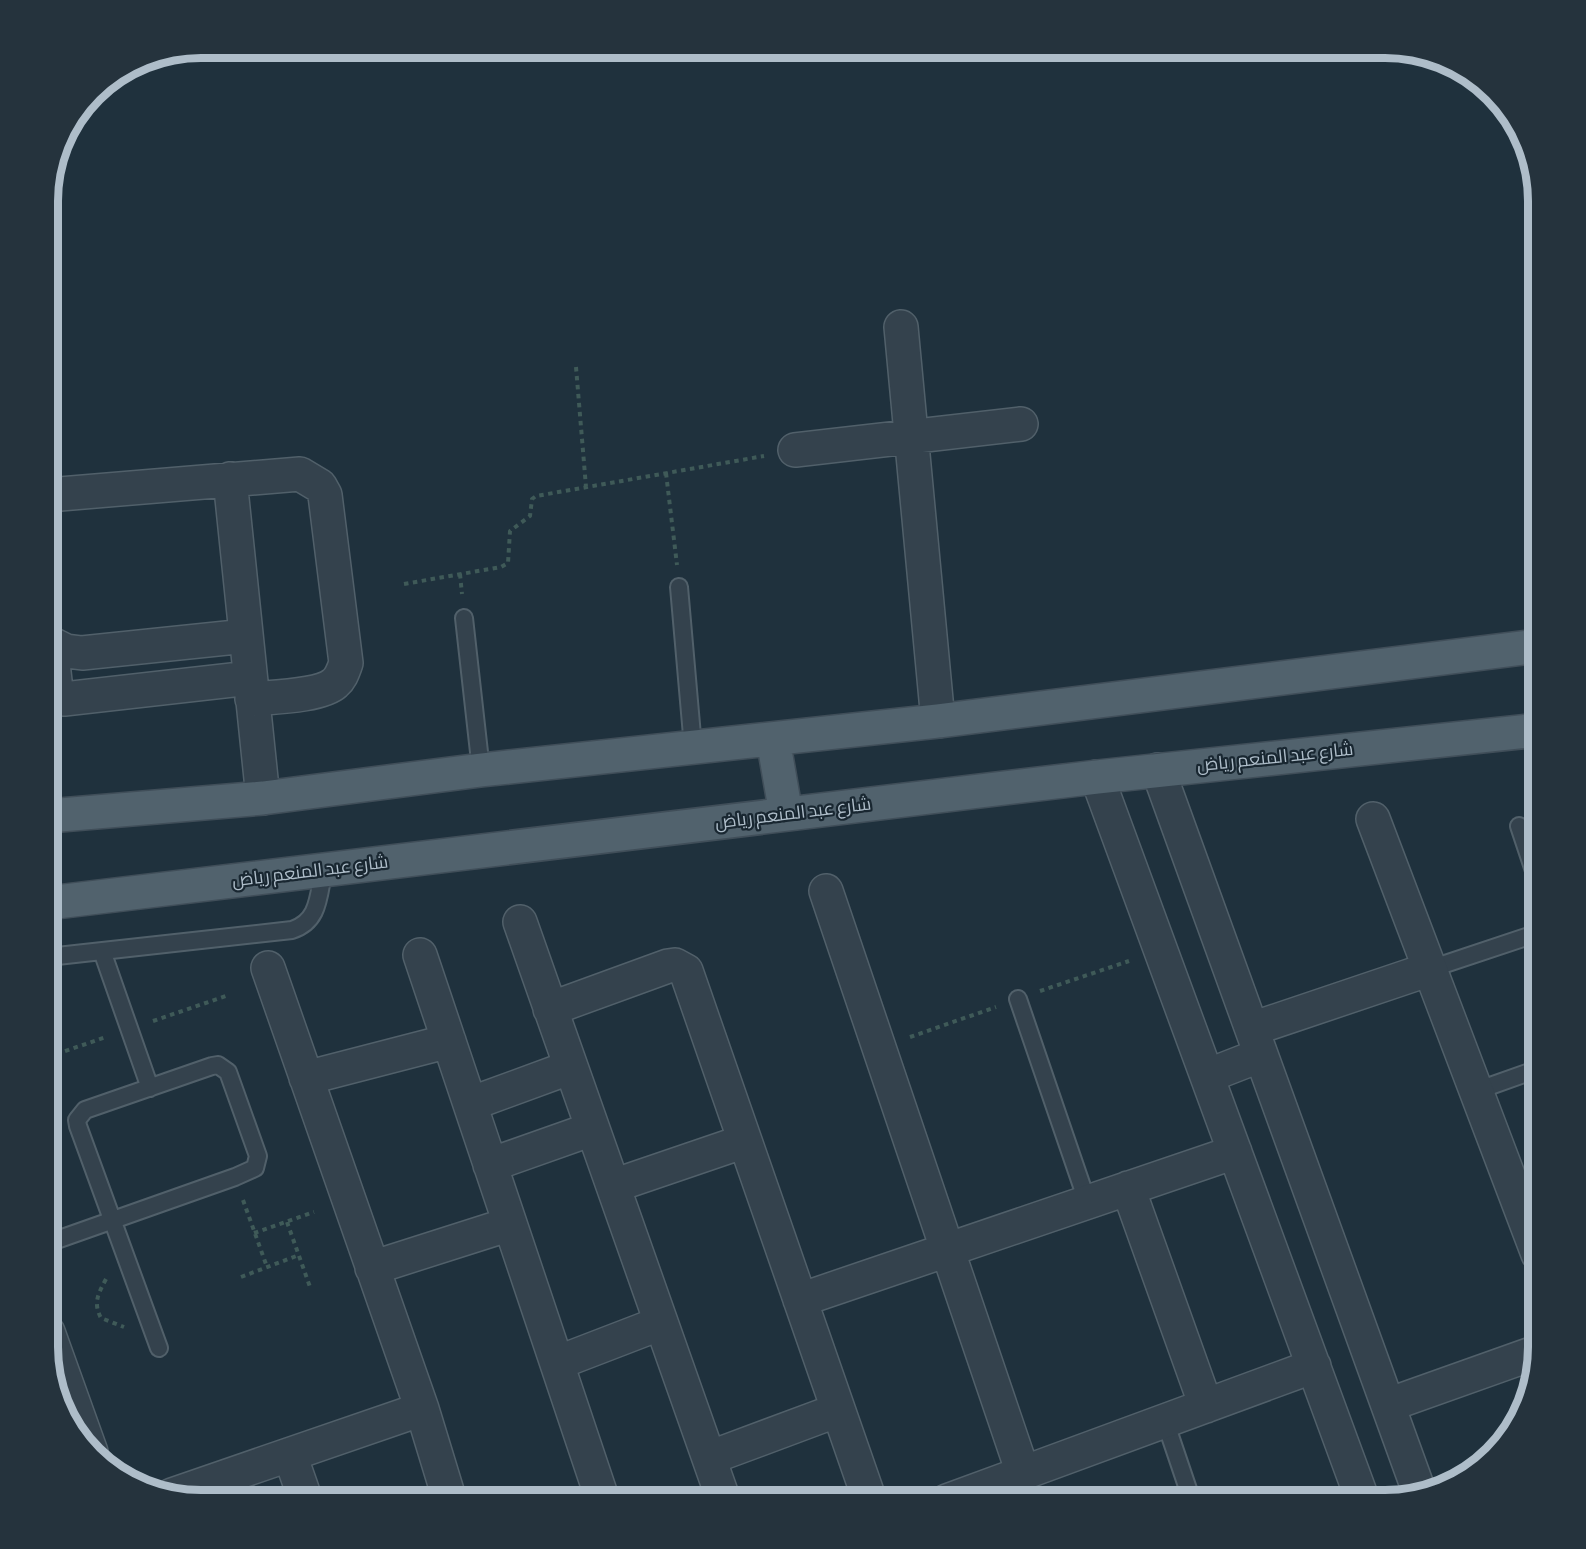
<svg xmlns="http://www.w3.org/2000/svg" width="1586" height="1549" viewBox="0 0 1586 1549" font-family="'Sofia Sans Condensed',Cairo,sans-serif">
<style>
.lines{fill:none;stroke-linecap:round;stroke-linejoin:round}
.lane-casing{stroke:#51606a;stroke-width:20}
.street-casing{stroke:#51606a;stroke-width:36}
.primary-casing{stroke:#404e59;stroke-width:36}
.path{stroke:#3f5a58;stroke-width:4;stroke-dasharray:4.5 4.5;stroke-linecap:butt}
.lane{stroke:#34424d;stroke-width:16}
.street{stroke:#34424d;stroke-width:33}
.primary{stroke:#51626d;stroke-width:33}
.labels{text-anchor:middle;stroke-width:4.5;stroke-linejoin:round;paint-order:stroke}
.street-label{font-size:18px;fill:#aebdc9;stroke:#192731}
.rim{fill:none;stroke:#aebdc9;stroke-width:8}
</style>
<rect width="100%" height="100%" fill="#1f313d"/>
<g class="lines">
<!-- lane casing -->
<g class="lane-casing">
<path id="lane" d="M679,587L693,747
M464,618L481,770
M1519,826L1538,883
M102,951L150,1088
M48,957L292,930C320,921 318,895 324,869
M1430,969L1538,933
M1018,999L1087,1201
M1476,1091L1538,1069
M48,1243L235,1177L255,1168L258,1156L228,1072L218,1065L212,1066L85,1110L77,1120L78,1126L159,1348
M1165,1421L1192,1501
M1023,1473L1033,1501"/>
</g>
<!-- street casing -->
<g class="street-casing">
<path id="street" d="M901,327L938,721
M795,450L1021,424
M230,479L263,798
M48,495L300,474L320,486L325,495L346,663C343,671 341,678 335,683C321,696 272,697 252,699
M48,642L66,651L82,653L246,636
M51,645L56,690L64,699L250,678
M1158,770L1420,1494
M1097,777L1363,1501
M1373,819L1538,1254
M826,891L1023,1473
M520,922L724,1501
M420,955L603,1501
M268,968L422,1409L450,1501
M550,1009L668,966L675,965L686,971L870,1501
M1252,1029L1430,969
M1207,1076L1261,1055
M306,1078L449,1041
M470,1104L571,1067
M490,1165L592,1129
M613,1186L745,1141
M1128,1188L1206,1406
M372,1268L510,1224
M800,1300L1235,1152
M48,1332L91,1452
M557,1363L661,1323
M1388,1405L1537,1352
M290,1455L306,1501
M709,1458L838,1410
M172,1495L422,1409
M947,1501L1314,1366"/>
</g>
<!-- primary casing -->
<g class="primary-casing">
<path id="primary" d="M773,739L786,814
M48,816L263,798L481,770L938,721L1538,646
M48,903L1097,777L1538,730"/>
</g>
<!-- path -->
<path class="path" d="M576,367L586,487
M666,473L677,565
M460,574L462,594
M404,584L501,567L508,563L510,531L530,516L532,499L536,496L764,456
M1040,991L1129,961
M153,1021L226,996
M910,1037L996,1007
M48,1057L106,1037
M243,1200L267,1267
M287,1222L310,1287
M254,1233L314,1212
M241,1277L299,1255
M106,1279C98,1294 93,1303 101,1318L124,1327"/>
<!-- lane -->
<use href="#lane" class="lane"/>
<!-- street -->
<use href="#street" class="street"/>
<!-- primary -->
<use href="#primary" class="primary"/>
</g>
<g class="labels">
<!-- street labels -->
<g class="street-label">
<text transform="translate(1275 757) rotate(-6)" y="6">شارع عبد المنعم رياض</text>
<text transform="translate(793 813) rotate(-7)" y="6">شارع عبد المنعم رياض</text>
<text transform="translate(310 871) rotate(-7)" y="6">شارع عبد المنعم رياض</text>
</g>
</g>
<!-- crop -->
<path d="M0 0H1586V1549H0ZM201 58H1385A143 143 0 0 1 1528 201V1347A143 143 0 0 1 1385 1490H201A143 143 0 0 1 58 1347V201A143 143 0 0 1 201 58Z" fill="#25333d" fill-rule="evenodd"/>
<path class="rim" d="M201 58H1385A143 143 0 0 1 1528 201V1347A143 143 0 0 1 1385 1490H201A143 143 0 0 1 58 1347V201A143 143 0 0 1 201 58Z"/>
</svg>
